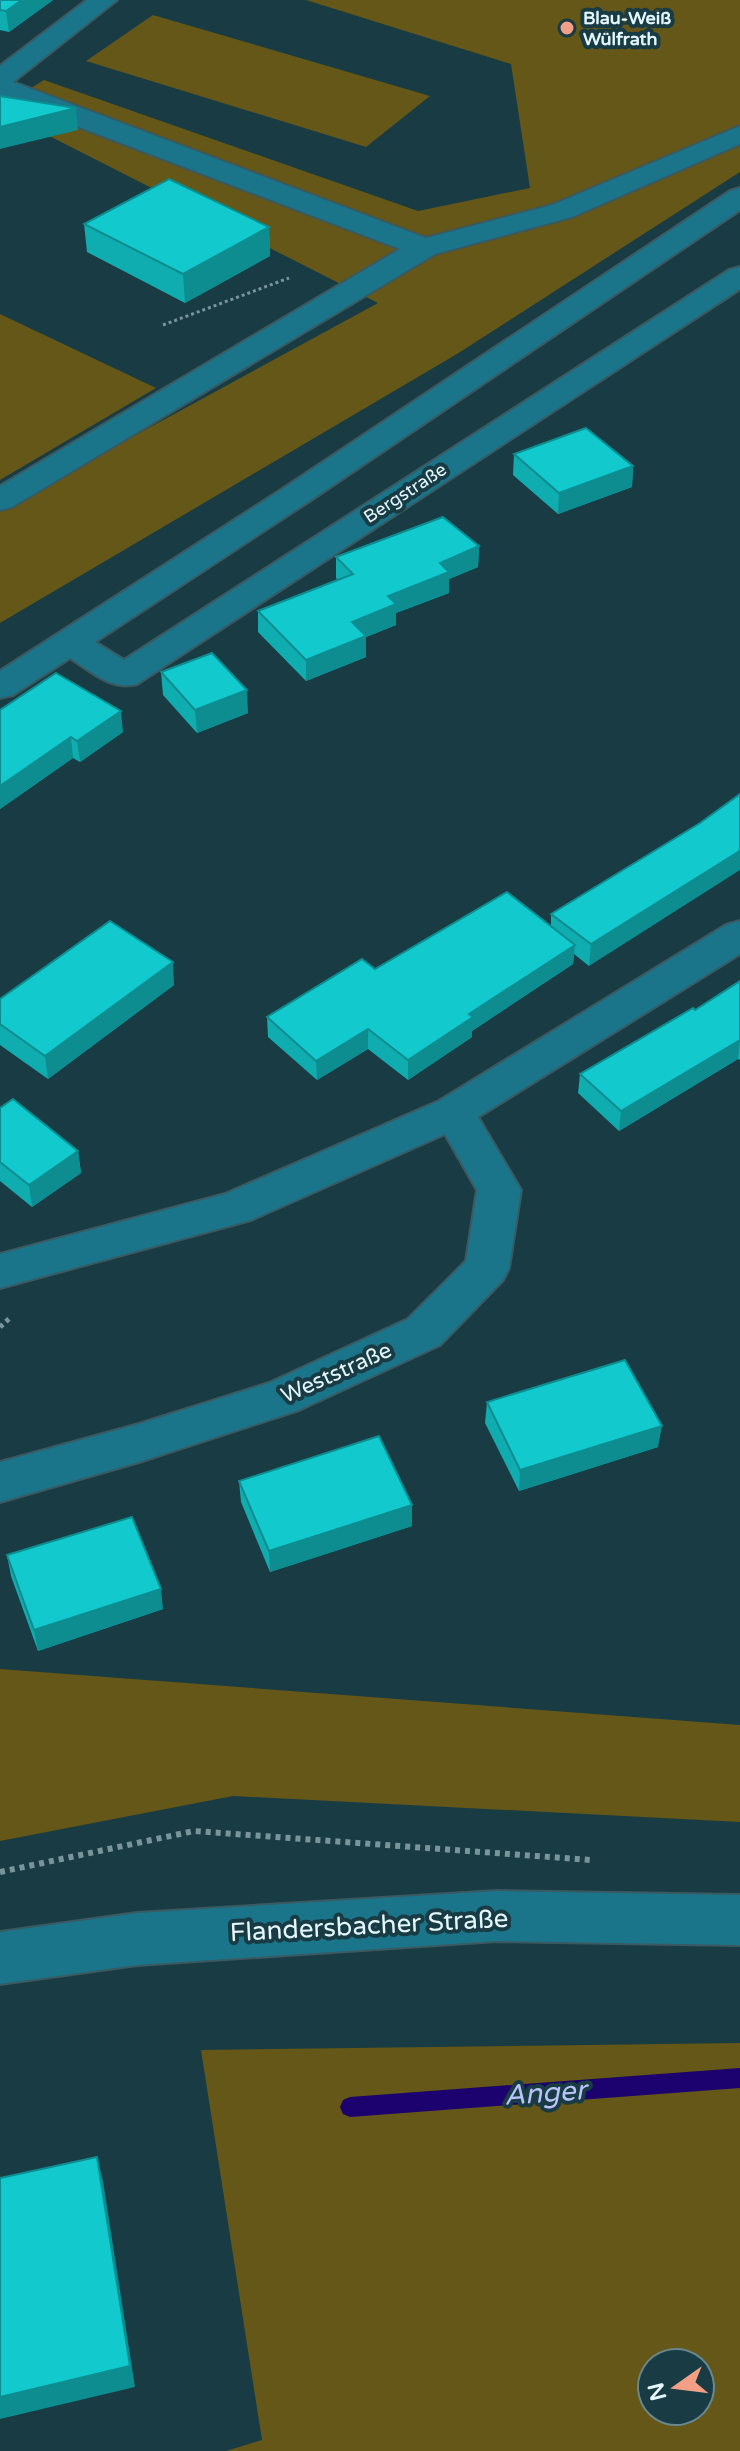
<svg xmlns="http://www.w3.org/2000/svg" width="740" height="2451" viewBox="0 0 740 2451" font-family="'Varela Round',sans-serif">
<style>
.green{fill:#645717;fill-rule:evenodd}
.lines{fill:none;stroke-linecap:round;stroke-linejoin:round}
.stream{fill:#1b026e;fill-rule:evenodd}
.minor-casing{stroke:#3b5961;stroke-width:4}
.path-far2{stroke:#79959c;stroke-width:3;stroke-dasharray:3 3;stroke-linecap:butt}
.path-far1{stroke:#79959c;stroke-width:5;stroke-dasharray:4 4;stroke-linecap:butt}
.path{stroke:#79959c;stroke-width:6;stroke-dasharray:5 5;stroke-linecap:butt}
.minor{fill:#1a758a;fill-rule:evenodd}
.wall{fill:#0fadb0}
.shaded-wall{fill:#0d8d90}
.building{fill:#12c9cd;stroke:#0d8d90;stroke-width:2}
.poi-dot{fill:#f39f86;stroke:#183b44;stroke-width:3}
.labels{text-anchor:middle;stroke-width:8;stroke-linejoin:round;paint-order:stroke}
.far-poi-label{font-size:18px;font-weight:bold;fill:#e4f7fd;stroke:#183b44;text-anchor:start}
.far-street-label{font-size:18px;fill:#e4f7fd;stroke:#183b44}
.street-label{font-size:22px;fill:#e4f7fd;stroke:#183b44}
.near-street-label{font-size:26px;fill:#e4f7fd;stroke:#183b44}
.near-water-label{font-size:28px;font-style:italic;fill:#bac3f9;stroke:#183b44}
</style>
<rect width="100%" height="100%" fill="#183b44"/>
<!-- green -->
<path class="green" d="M306,0H740V172L457,354L0,623V509L378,303L0,111V107L44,80L418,211L530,188L511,64Z
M153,15L430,96L366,147L86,61Z
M0,314L156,388L0,480Z
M0,1669L740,1725V1822L233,1796L0,1841Z
M740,2043V2451H226L262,2440L201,2050ZM652,2363H700V2411H652Z"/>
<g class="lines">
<!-- stream -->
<path class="stream" d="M740,2068V2088L350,2117L343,2114L340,2107L343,2100L350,2097Z"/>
<!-- minor casing -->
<g class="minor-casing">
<path id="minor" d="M87,0H117L13,82L426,238L552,205L740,126V144L572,217L435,254L12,507L0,510V486L400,249L0,97V66Z
M740,188V210L311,500L95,642L124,660L729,270L740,267V289L137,684C111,691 91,671 70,658L13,695L0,698V671L287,486L730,191Z
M740,921V954L478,1117L521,1190L509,1268L503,1280L440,1345L299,1410L139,1462L0,1502V1462L139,1424L269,1383L408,1319L466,1261L477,1190L445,1134L251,1220L0,1288V1254L225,1194L439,1101L726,925Z
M497,1891L740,1895V1945L497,1941L137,1965L0,1984V1932L137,1913Z"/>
</g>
<!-- path-far2 -->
<path class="path-far2" d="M163,325L289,278"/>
<!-- path-far1 -->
<path class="path-far1" d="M0,1327L11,1317"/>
<!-- path -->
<path class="path" d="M0,1872L194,1831L591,1860"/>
<!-- minor -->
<use href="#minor" class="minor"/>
</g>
<!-- wall -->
<path class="wall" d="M0,0H53L9,32L0,30Z
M84,224L269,227L270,256L185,303L87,252Z
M514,454L633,466L632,487L558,514L513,475Z
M479,546L478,567L449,579V593L396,613V625L366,637V657L306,681L258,632V611L338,580L336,578V557Z
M161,672L248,713L197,733L163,695Z
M0,710L123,732L80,762L73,758L0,809Z
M700,823L589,966L574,954L573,964L472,1031V1037L408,1080L368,1049L317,1080L268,1037L267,1017L375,969L551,926V914Z
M740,981V1060L738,1059L619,1131L578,1093L580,1074L695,1010Z
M174,985L48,1079L0,1045V999Z
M0,1108L78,1151L81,1173L32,1207L0,1181Z
M487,1402L658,1447L519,1491L485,1423Z
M239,1481L412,1505V1526L270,1572L241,1502Z
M7,1555L163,1609L38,1651L11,1576Z"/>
<!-- shaded-wall -->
<path class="shaded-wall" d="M22,0H53L9,32L6,11Z
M76,108L78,130L0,149V127Z
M269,227L270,256L185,303L183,274Z
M633,466L632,487L558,514L559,493Z
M479,546L478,567L449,579V593L396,613V625L366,637V657L306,681V660L352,622L388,596L440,563Z
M247,690L248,713L197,733L195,710Z
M121,711L123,732L80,762L77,741Z
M71,737L73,758L0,809V786Z
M740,850V870L589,966L591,944Z
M575,945L573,964L472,1031V1037L408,1080V1060L469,1014Z
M173,962L174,985L48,1079L45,1056Z
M368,1029V1049L317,1080L316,1061Z
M740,1040L738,1059L619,1131L621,1111Z
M78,1151L81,1173L32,1207L29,1185Z
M662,1426L658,1447L519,1491L520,1470Z
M412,1505V1526L270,1572L269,1551Z
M161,1589L163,1609L38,1651L34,1630Z
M97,2157L103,2181L135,2387L0,2419V2397Z"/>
<!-- building -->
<path class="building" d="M0,0H22L6,11L0,10Z
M0,96L76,108L0,127Z
M169,179L269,227L183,274L84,224Z
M586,428L633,466L559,493L514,454Z
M443,517L479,546L440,563L449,572L388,596L396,604L352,622L366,636L306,660L258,611L353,574L336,557Z
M212,653L247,690L195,710L161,672Z
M56,673L121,711L77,741L71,737L0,786V710Z
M740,794V850L738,852L591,944L551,914L700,823Z
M507,892L575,945L469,1014L473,1017L408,1060L368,1029L316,1061L267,1017L362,959L375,969Z
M110,921L173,962L45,1056L0,1024V999Z
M740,981V1040L621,1111L580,1074L693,1008L695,1010Z
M13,1099L78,1151L29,1185L0,1162V1108Z
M625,1360L662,1426L520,1470L487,1402Z
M379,1436L412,1505L269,1551L239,1481Z
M132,1517L161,1589L34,1630L7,1555Z
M97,2157L130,2366L0,2397V2178Z"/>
<!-- markers -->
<circle class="poi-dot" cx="567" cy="28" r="8"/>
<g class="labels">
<!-- far-poi labels -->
<g class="far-poi-label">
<text x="583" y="24">Blau-Weiß<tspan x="583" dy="21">Wülfrath</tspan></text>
</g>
<!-- far-street labels -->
<g class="far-street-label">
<text transform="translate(405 493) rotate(-33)" y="6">Bergstraße</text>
</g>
<!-- street labels -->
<g class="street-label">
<text transform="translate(336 1372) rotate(-24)" y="8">Weststraße</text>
</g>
<!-- near-street labels -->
<g class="near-street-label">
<text transform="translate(369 1925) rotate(-3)" y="9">Flandersbacher Straße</text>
</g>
<!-- near-water labels -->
<g class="near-water-label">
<text transform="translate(545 2092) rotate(-4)" y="10">Anger</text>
</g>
</g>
<!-- north arrow -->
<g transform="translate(676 2387) rotate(256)"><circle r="38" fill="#183b44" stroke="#6a868e" stroke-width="2"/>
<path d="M0-6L14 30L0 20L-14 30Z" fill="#f39f86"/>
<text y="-12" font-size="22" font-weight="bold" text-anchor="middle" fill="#e4f7fd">N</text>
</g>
</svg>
